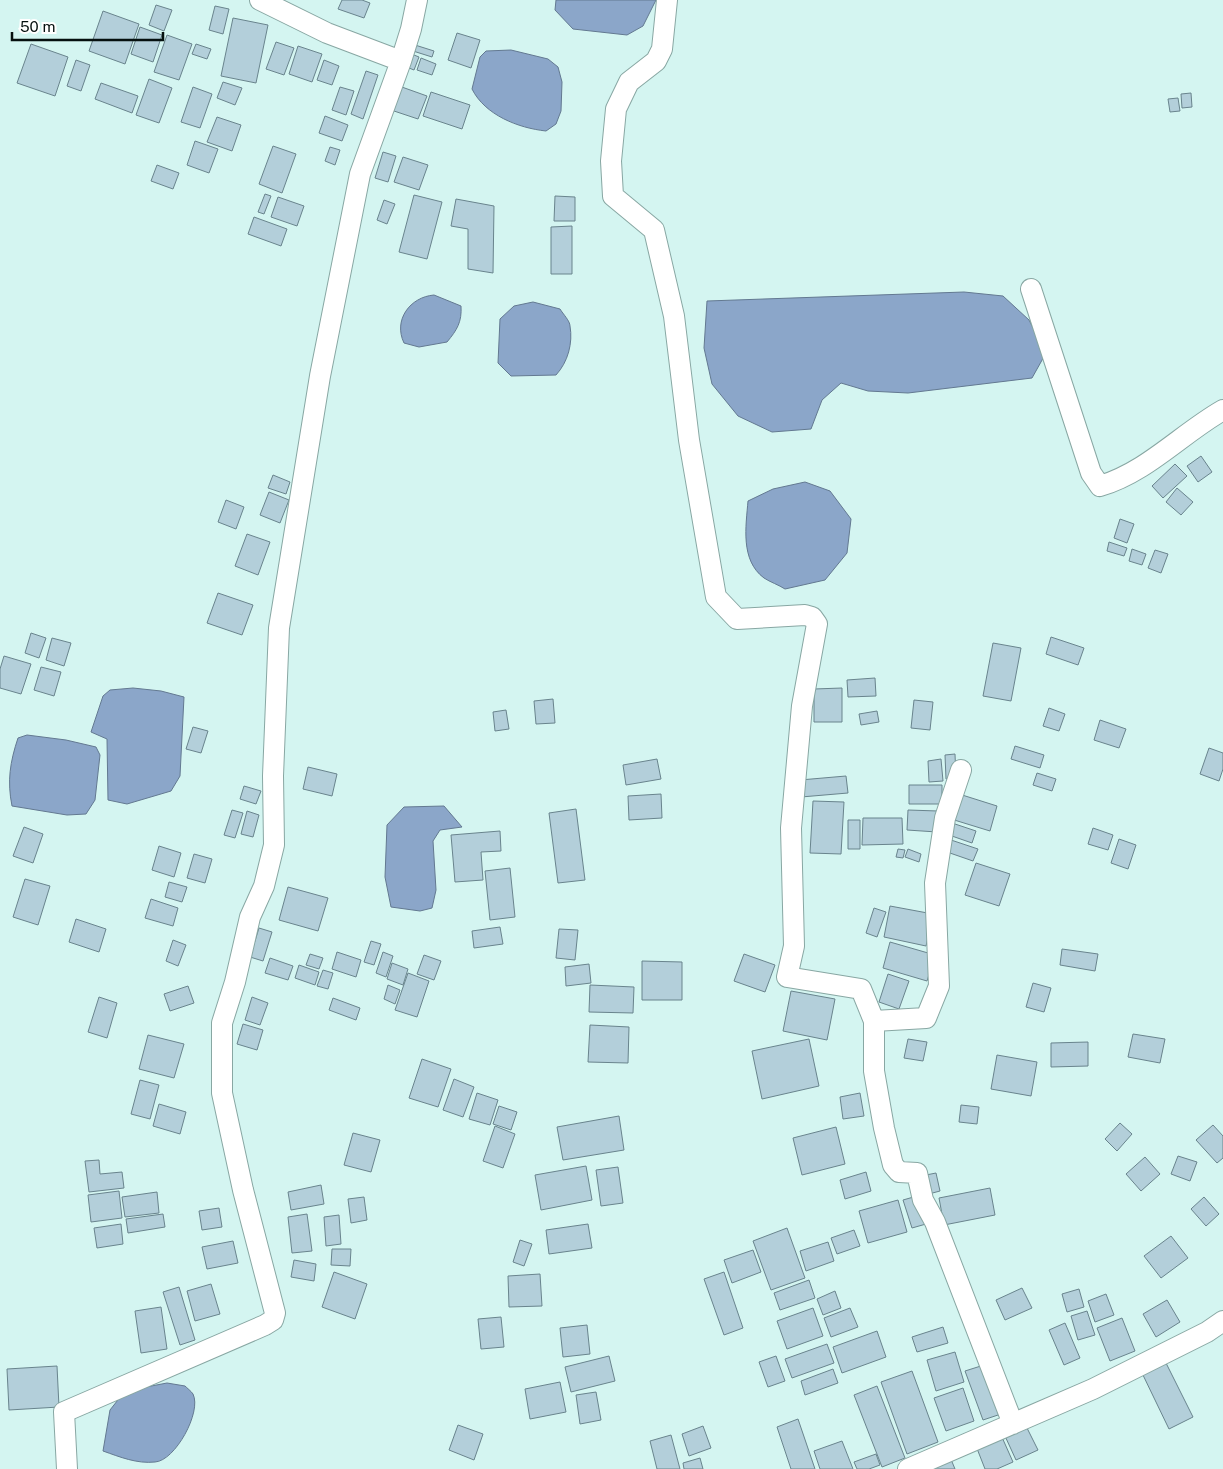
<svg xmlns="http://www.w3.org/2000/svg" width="1223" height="1469" viewBox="0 0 1223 1469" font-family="'Public Sans',sans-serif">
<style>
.water{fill:#8ba6c9;stroke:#637991}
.building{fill:#b3cfda;stroke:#69848d}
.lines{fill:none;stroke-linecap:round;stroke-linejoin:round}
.minor-casing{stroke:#88a7a3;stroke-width:22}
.minor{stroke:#fff;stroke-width:20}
</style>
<rect width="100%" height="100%" fill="#d4f5f1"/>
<!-- water -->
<path class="water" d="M556,0H656L643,26L627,35L573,29L555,10Z
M511,50L548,59L558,67L562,82L561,111L556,124L546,131C518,128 485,115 472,89L480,57L486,51Z
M964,292L1003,296L1029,320L1046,353L1032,378L908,393L868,391L841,383L822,400L811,429L772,432L738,416L712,384L704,348L707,301Z
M434,295L461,306C462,322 457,330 447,342L419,347L404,343C393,320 410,297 434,295Z
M533,302L560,309C563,314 570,321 570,326C573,343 568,362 556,375L511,376L498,363L500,319L514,306Z
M805,482L830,491L851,519L847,553L825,580L785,589C779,585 770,582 764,578C740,560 746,526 748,501L773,489Z
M133,688L161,691L184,697L180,776L171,791L127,804L108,800L107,739L91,732L103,696L110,690Z
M27,735L66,740L96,747L100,755L95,800L86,814L67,815L12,806C7,781 10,762 18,738Z
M444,806L462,827L440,830L433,841L436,890L432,908L420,911L391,907L385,877L387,825L404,807Z
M167,1383L185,1386C187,1388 191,1391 193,1394C202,1412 175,1461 155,1462C137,1464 120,1457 103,1451L110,1410L125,1391Z"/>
<!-- building -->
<path class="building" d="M342,0H362L370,3L364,18L338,9Z
M156,5L172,10L164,31L149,25Z
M215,6L229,9L223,34L209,30Z
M103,11L139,24L125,64L89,51Z
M233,18L268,25L256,83L221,76Z
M140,27L162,35L153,62L131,54Z
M457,33L480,40L471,68L448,60Z
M167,35L192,44L179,80L154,72Z
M276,42L294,48L284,75L266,69Z
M31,44L68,57L55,96L17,83Z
M196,44L211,49L207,59L192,54Z
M415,45L434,51L432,57L413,51Z
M298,46L322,54L312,82L289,74Z
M409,53L419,57L414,70L404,66Z
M421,58L436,64L432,75L417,70Z
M76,60L90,65L81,91L67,86Z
M324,60L339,66L332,85L317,80Z
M366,71L378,75L363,119L351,114Z
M149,79L172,88L159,123L136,115Z
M223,82L242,88L235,105L217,98Z
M101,83L138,96L132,113L95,99Z
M399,86L427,96L418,119L391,110Z
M193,87L212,94L200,128L181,122Z
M340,87L354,91L346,115L332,110Z
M431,92L470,105L462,129L423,116Z
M1191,93L1192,107L1182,108L1181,94Z
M1178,98L1180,111L1170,112L1168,99Z
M325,116L348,125L342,141L319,133Z
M217,117L241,125L232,151L207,142Z
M195,141L218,149L209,173L187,165Z
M273,146L296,154L282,193L259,184Z
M330,147L340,150L335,165L325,161Z
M383,152L396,156L388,182L375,178Z
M403,157L428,165L419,190L394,182Z
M157,165L179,173L173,189L151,181Z
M265,194L271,196L264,214L258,212Z
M414,195L442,202L427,259L399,252Z
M555,196L575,197V221H554Z
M278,197L304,206L297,226L271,217Z
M456,199L494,206L493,273L468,269V229L451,226Z
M384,200L395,204L387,224L377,220Z
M254,217L287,229L281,246L248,234Z
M572,226V274H551V227Z
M1201,456L1212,472L1198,482L1187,466Z
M1175,464L1187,476L1163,498L1152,486Z
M273,475L290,482L286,494L268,488Z
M1177,488L1193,502L1181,515L1166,502Z
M269,492L289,500L280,523L260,515Z
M226,500L244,507L236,529L218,522Z
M1120,519L1134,524L1127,543L1114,538Z
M247,534L270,542L258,575L235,566Z
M1109,542L1127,548L1124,556L1107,551Z
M1132,549L1146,554L1142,565L1129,561Z
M1155,550L1168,554L1161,573L1148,568Z
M218,593L253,605L242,635L207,623Z
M31,633L46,638L39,658L25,653Z
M1051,637L1084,648L1078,665L1046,654Z
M52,638L71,643L64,666L46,660Z
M993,643L1021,648L1011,701L983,696Z
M4,656L31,664L21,694L0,688V669Z
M41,667L61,672L54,696L34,690Z
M875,678L876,696L848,697L847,680Z
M842,688V722H814V689Z
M553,699L555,723L536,724L534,701Z
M914,700L933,702L930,730L911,728Z
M1049,708L1065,714L1059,731L1043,726Z
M506,710L509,729L495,731L493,712Z
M877,711L879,722L861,725L859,714Z
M1100,720L1126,729L1119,748L1094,740Z
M193,727L208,731L201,753L186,749Z
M1015,746L1044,755L1040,768L1011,759Z
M1209,748L1223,753V769L1219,781L1200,774Z
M955,754L956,778L946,779L945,755Z
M657,759L661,779L626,785L623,765Z
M941,759L943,781L929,782L928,761Z
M308,767L337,774L332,796L303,789Z
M1037,773L1056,779L1052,791L1033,785Z
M846,776L848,793L801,797L800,780Z
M909,785H942V804H909Z
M244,786L261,791L256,804L240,799Z
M661,794L662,818L629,820L628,796Z
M959,794L997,806L990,831L951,819Z
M813,801L844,802L841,854L810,853Z
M576,809L585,880L558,883L549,813Z
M232,810L243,813L235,838L224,835Z
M908,810L938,811L937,832L907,830Z
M247,811L259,815L253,837L241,834Z
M863,818H902L903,844L862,845Z
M848,820H860V849H848Z
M952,823L976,831L972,843L949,835Z
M24,827L43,834L33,863L13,856Z
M1093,828L1113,835L1108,850L1088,844Z
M500,831L501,851L481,852L483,880L455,882L451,835Z
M1119,839L1136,845L1128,869L1111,863Z
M951,840L978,849L973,861L947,852Z
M159,846L181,853L174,877L152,870Z
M898,849L905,850L903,858L896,857Z
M908,849L921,854L919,862L905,857Z
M194,854L212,859L205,883L187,878Z
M976,863L1010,874L999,906L965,895Z
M510,868L515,917L490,920L485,871Z
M25,879L50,886L38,925L13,917Z
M169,882L187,887L182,902L165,897Z
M288,887L328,898L318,931L279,920Z
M151,899L178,908L173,926L145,918Z
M890,906L933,914L926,946L884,937Z
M874,908L886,912L877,937L866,933Z
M76,919L106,929L99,952L69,942Z
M500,927L503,944L474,948L472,931Z
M259,928L272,932L263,961L250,957Z
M559,929L578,930L575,960L556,958Z
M173,940L186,945L178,966L166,961Z
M371,941L381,944L374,965L364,962Z
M890,942L935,955L927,981L883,968Z
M1062,949L1098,954L1095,971L1060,965Z
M337,952L361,960L356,977L332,969Z
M383,952L393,956L386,977L376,973Z
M310,954L323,958L319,969L306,965Z
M744,954L775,965L765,992L734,981Z
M424,955L441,961L434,980L417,974Z
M270,958L293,966L288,980L265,973Z
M642,961L682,962V1000H642Z
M392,963L408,969L403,985L387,979Z
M589,964L591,983L566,986L565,967Z
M299,965L319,972L315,985L295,978Z
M323,970L333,973L328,989L317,986Z
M408,973L429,981L417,1017L395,1010Z
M888,974L909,981L899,1009L879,1002Z
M1033,983L1051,988L1044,1012L1026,1007Z
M388,985L400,990L395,1004L384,999Z
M590,985L634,987L633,1013L589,1012Z
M188,986L194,1003L170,1011L164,994Z
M791,991L835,999L827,1040L783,1031Z
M99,997L117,1003L107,1038L88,1032Z
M252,997L268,1003L260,1025L245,1020Z
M333,998L360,1008L356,1020L329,1010Z
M243,1024L263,1030L257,1050L237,1044Z
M590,1025L629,1027L628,1063L588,1062Z
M1133,1034L1165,1039L1160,1063L1128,1057Z
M148,1035L184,1044L174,1078L139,1069Z
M809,1039L819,1086L762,1099L752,1051Z
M908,1039L927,1042L923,1061L904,1058Z
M1088,1042V1066L1051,1067V1043Z
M997,1055L1037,1062L1031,1096L991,1089Z
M422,1059L451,1069L438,1107L409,1098Z
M454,1079L474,1087L463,1117L443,1110Z
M140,1080L159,1085L150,1119L131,1114Z
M477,1093L498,1100L490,1125L469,1119Z
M860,1093L864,1116L843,1119L840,1097Z
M159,1104L186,1112L180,1134L153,1126Z
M961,1105L979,1107L977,1124L959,1122Z
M499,1106L517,1112L511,1130L493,1124Z
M619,1116L624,1150L563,1160L557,1127Z
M1120,1123L1132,1134L1117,1151L1105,1139Z
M1213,1125L1223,1136V1158L1217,1163L1196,1140Z
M495,1126L515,1134L503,1168L483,1161Z
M836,1127L845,1164L802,1175L793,1138Z
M353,1133L380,1140L371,1172L344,1165Z
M1178,1156L1197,1162L1190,1181L1171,1174Z
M1145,1157L1160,1174L1141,1191L1126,1174Z
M99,1160L100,1174L122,1172L124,1188L89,1192L85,1161Z
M586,1166L592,1200L541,1210L535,1175Z
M618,1167L623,1203L601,1206L596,1170Z
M866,1172L871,1191L845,1199L840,1180Z
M936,1173L940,1191L925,1195L921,1176Z
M321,1185L324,1204L291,1210L288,1192Z
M990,1188L995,1215L944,1225L939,1198Z
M119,1191L122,1218L91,1222L88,1195Z
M157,1192L159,1213L125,1217L122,1197Z
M917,1196L926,1224L912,1228L903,1200Z
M364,1197L367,1220L351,1223L348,1199Z
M1204,1197L1219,1214L1206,1226L1191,1209Z
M898,1200L907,1232L868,1243L859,1211Z
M219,1208L222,1227L202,1230L199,1211Z
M163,1214L165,1227L128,1233L126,1219Z
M307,1214L312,1251L292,1253L288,1217Z
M339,1215L341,1244L326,1246L324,1217Z
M121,1224L123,1244L97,1248L94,1228Z
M588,1224L592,1248L549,1254L546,1230Z
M787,1228L805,1278L771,1290L753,1241Z
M854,1230L860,1246L837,1254L831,1238Z
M1171,1236L1188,1258L1161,1278L1144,1256Z
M520,1240L532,1244L524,1266L513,1262Z
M233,1241L238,1263L207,1269L202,1247Z
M828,1242L834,1261L806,1271L800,1251Z
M332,1249H351L350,1266L331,1265Z
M753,1250L761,1272L732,1283L724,1260Z
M294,1260L316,1264L314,1281L291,1277Z
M334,1272L367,1284L355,1319L322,1307Z
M724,1272L743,1328L724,1335L704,1279Z
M540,1274L542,1306L509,1307L508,1276Z
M809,1280L815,1298L780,1310L774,1293Z
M211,1284L220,1314L195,1321L187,1291Z
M179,1287L195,1340L180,1345L163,1292Z
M1022,1288L1032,1308L1005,1320L996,1300Z
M1079,1289L1084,1307L1067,1312L1062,1294Z
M835,1291L841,1308L823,1315L817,1299Z
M1106,1294L1114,1315L1095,1322L1088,1301Z
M1167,1300L1180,1322L1156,1337L1143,1314Z
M161,1307L167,1349L141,1353L135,1311Z
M813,1308L823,1336L787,1349L777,1321Z
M850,1308L858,1327L831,1337L824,1318Z
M1087,1311L1095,1335L1078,1340L1071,1316Z
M501,1317L504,1347L481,1349L478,1319Z
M1122,1318L1135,1351L1110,1361L1097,1328Z
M1065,1323L1080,1358L1064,1365L1049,1330Z
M587,1325L590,1354L563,1357L560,1328Z
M943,1327L948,1343L917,1352L912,1337Z
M877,1331L886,1357L842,1373L833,1347Z
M827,1344L834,1363L792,1378L785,1359Z
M955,1352L964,1382L936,1391L927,1360Z
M609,1356L615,1381L571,1392L565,1367Z
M776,1356L785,1381L768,1387L759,1362Z
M1165,1361L1193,1417L1169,1429L1142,1373Z
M984,1365L1001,1414L983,1420L965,1371Z
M57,1366L59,1407L9,1410L7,1369Z
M833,1369L838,1383L805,1395L801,1381Z
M912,1371L938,1442L907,1454L881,1382Z
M560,1382L566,1412L530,1419L525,1389Z
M877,1386L905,1458L882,1467L854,1395Z
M963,1388L974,1421L946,1431L934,1398Z
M596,1392L601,1420L580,1424L576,1395Z
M798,1419L815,1469H791L777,1427Z
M458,1425L483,1434L474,1460L449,1450Z
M703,1426L711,1448L689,1456L682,1434Z
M1026,1426L1038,1450L1016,1460L1005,1436Z
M671,1435L680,1469H657L650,1441Z
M1001,1435L1013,1462L997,1469H985L976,1446Z
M842,1441L853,1469H820L814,1451Z
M876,1454L880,1465L869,1469H857L854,1462Z
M950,1457L955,1469H924Z
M700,1458L703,1469H684L683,1463Z"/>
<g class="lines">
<!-- minor casing -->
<g class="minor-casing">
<path id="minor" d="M260,0L327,33L401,61
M667,0L662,49L656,61L629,82L616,109L611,161L613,196L654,230L674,316L689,440L716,597L737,619L805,615L812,617L817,624L802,706L791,828L794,946L787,977L861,989L874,1021V1071L884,1128L893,1165L899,1172L917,1173L923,1200L935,1222L1013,1424
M1031,289L1091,473L1100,486C1147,472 1181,434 1223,410
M874,1021L926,1018L939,986L935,883L945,818L961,770
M67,1469L64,1412L265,1325L273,1320L275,1313L243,1190L222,1093V1023L235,982L250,917L264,886L274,845L273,776L279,628L320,376L360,174L401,61L411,29L417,0
M908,1469L1093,1389L1207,1332L1223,1321"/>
</g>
<!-- minor -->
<use href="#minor" class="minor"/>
</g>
<!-- scale -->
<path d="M12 32v8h151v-8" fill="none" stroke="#05100f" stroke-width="2.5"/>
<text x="20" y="32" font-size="15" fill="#05100f" stroke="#ffffff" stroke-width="4" paint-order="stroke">50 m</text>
</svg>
